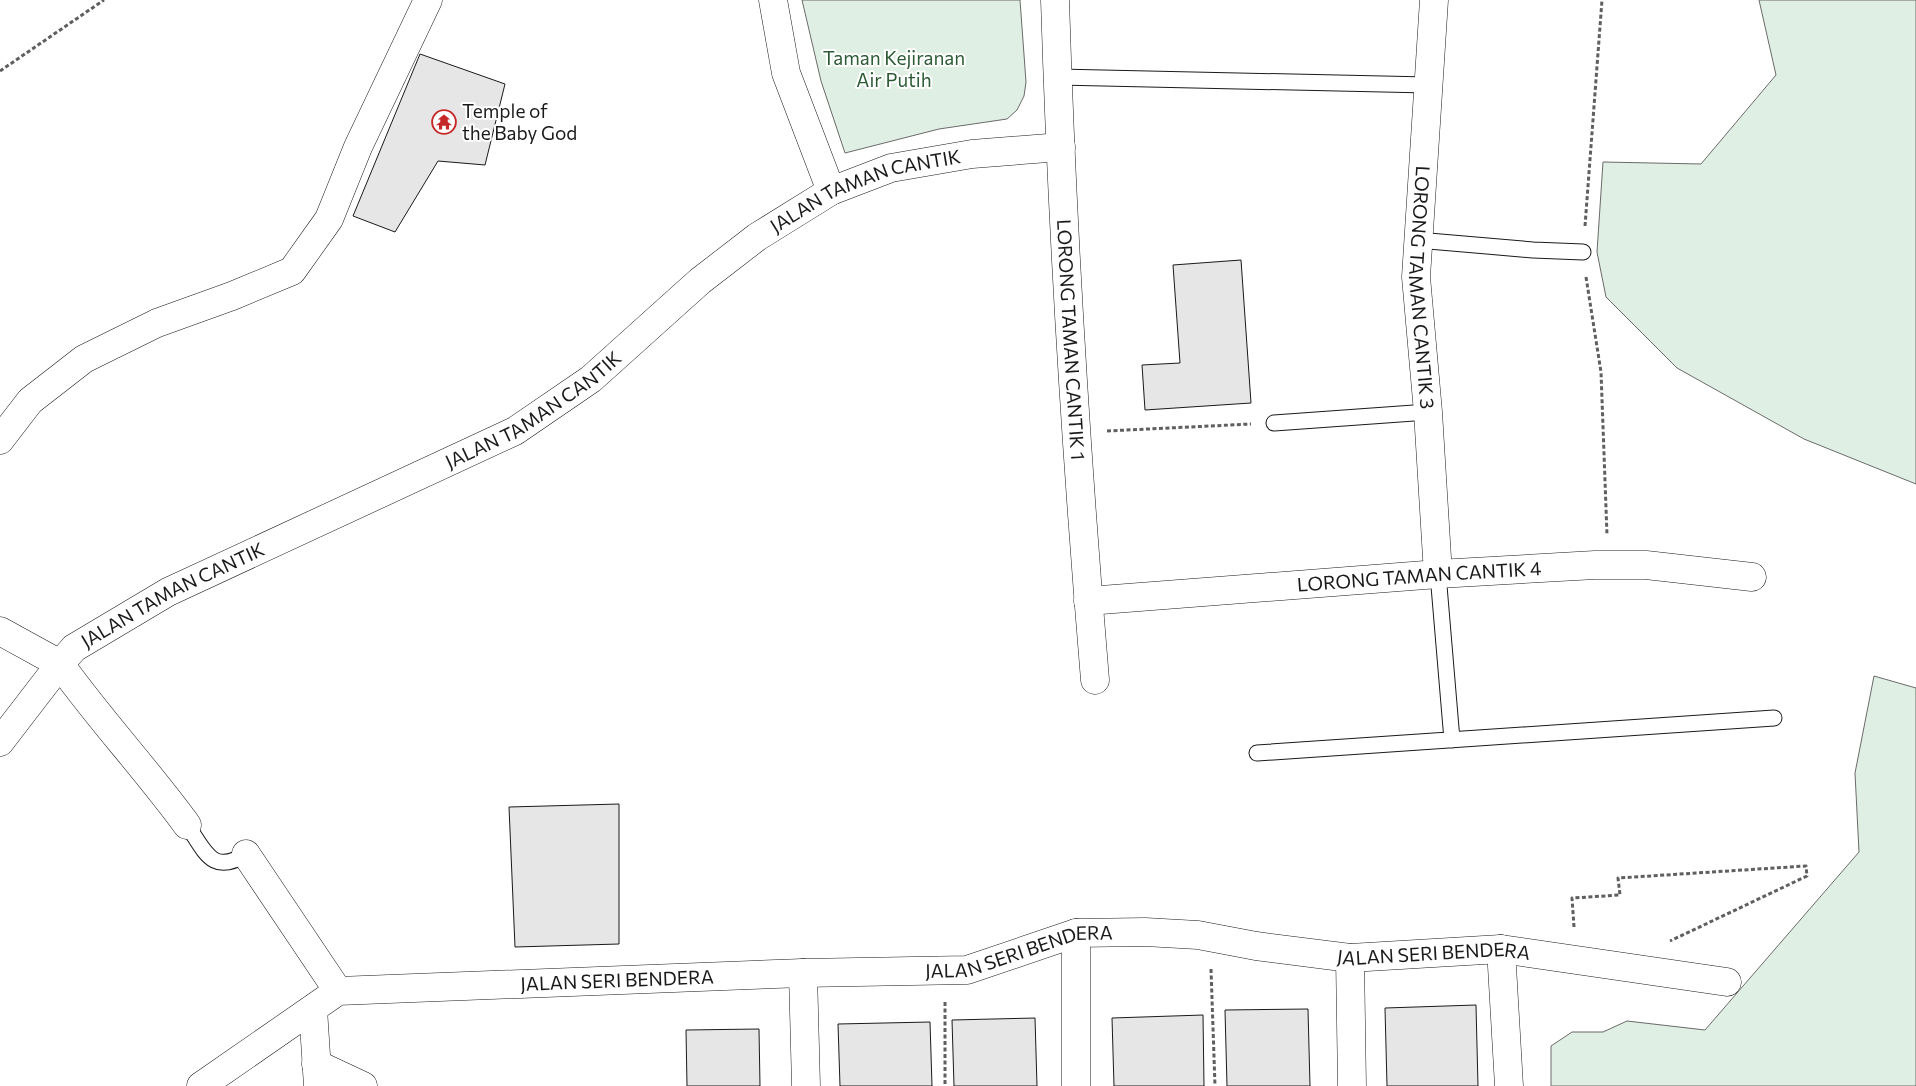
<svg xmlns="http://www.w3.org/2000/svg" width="1916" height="1086" viewBox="0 0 1916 1086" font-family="Commissioner,sans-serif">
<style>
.green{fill:#e0efe3;stroke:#6a6a6a}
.building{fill:#e6e6e6;stroke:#1a1a1a}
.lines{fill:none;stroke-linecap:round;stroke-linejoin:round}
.lane-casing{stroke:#1a1a1a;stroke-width:17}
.street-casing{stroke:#1a1a1a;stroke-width:29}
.path{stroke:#5f5f5f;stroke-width:3;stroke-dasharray:4 2.5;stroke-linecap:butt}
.lane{stroke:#fff;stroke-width:15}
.street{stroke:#fff;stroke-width:28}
.labels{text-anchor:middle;stroke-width:4;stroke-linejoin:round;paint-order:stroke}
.park-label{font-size:19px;fill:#2b5a34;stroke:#fff}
.poi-label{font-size:19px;fill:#1a1a1a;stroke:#fff;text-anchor:start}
.street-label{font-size:19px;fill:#1a1a1a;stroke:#fff}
</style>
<rect width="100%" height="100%" fill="#fff"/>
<!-- green -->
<path class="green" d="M802,0H1020L1026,82L1024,96L1017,110L1007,119L939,129L845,153L821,81Z
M1759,0H1916V484L1804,439L1677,368L1606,297L1597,252L1603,162L1701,164L1776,75Z
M1874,676L1916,688V1086H1551V1046L1572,1032H1603L1627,1021L1705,1030L1859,852L1855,773Z"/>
<!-- building -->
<path class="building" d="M420,54L505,84L485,165L438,161L395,232L353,216Z
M1241,260L1251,403L1145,410L1142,365L1180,363L1173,265Z
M619,804V944L515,947L509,807Z
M1476,1005L1478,1086H1387L1385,1008Z
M1308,1009L1310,1086H1227L1225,1010Z
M1203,1015L1204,1086H1114L1112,1018Z
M1035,1018L1037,1086H954L952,1020Z
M930,1022L932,1086H840L838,1024Z
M759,1029L760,1086H687L686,1030Z"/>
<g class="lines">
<!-- lane casing -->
<g class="lane-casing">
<path id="lane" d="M1058,77L1428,85
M1417,240L1533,250L1583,252
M1274,423L1428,412
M1438,574L1452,740
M1257,753L1774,718
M187,825C205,851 212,876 246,854"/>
</g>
<!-- street casing -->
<g class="street-casing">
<g id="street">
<path d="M773,0L786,73L831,191"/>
<path id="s1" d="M1055,0C1062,227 1076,454 1095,680"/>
<path id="s2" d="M1434,0L1416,277L1428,412L1438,574"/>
<path d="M0,440L30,401L84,359L157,323L232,296L292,271L329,219L358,147L428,0"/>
<path id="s3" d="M1088,601L1438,574L1595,565H1646L1752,577"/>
<path id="s4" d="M0,631L60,664L74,648L168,592L515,431L591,379L700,281L757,237L831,191L891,168L972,154L1061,147"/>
<path d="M0,742L60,664C100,720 147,770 187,825"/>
<path d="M246,854L338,991"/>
<path d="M1076,933V1086"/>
<path d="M1501,949L1509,1086"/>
<path d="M1350,958L1352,1086"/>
<path d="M803,973L806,1086"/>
<path d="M313,1009L318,1086"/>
<path d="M316,1064L363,1086"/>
<path id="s5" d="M201,1086L338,991L803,973L967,970L1076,933L1145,932L1198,935L1256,946L1350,958L1501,949L1727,982"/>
</g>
</g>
<!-- path -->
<path class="path" d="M0,71L104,0
M1585,226L1602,0
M1586,277L1601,372L1607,535
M1107,431L1251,424
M1574,927L1572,898L1620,895L1618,878L1806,866L1807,876L1670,941
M1211,969L1215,1086
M945,1002V1086"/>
<!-- lane -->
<use href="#lane" class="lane"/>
<!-- street -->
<use href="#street" class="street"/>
</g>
<!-- icons -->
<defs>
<g id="temple-ring" transform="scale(1.25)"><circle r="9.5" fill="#fff" stroke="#c62828" stroke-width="1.5"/><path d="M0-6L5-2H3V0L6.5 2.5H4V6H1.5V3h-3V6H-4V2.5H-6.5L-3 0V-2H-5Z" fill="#c62828"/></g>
</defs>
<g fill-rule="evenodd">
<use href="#temple-ring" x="444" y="122"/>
</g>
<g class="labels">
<!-- park labels -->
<g class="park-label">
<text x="894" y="65">Taman Kejiranan<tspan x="894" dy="22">Air Putih</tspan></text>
</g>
<!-- poi labels -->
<g class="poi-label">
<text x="462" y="118">Temple of<tspan x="462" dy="22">the Baby God</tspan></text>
</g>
<!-- street labels -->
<g class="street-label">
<text dy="7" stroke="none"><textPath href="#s4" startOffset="1012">JALAN TAMAN CANTIK</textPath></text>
<text dy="7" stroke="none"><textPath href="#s2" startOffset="288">LORONG TAMAN CANTIK 3</textPath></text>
<text dy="7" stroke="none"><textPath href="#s1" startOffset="340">LORONG TAMAN CANTIK 1</textPath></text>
<text dy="7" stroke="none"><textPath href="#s4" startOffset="608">JALAN TAMAN CANTIK</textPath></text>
<text dy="7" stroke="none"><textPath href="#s3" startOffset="332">LORONG TAMAN CANTIK 4</textPath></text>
<text dy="7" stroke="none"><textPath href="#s4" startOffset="202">JALAN TAMAN CANTIK</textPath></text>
<text dy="7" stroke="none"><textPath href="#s5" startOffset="851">JALAN SERI BENDERA</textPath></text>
<text dy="7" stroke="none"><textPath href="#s5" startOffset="1271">JALAN SERI BENDERA</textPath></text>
<text dy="7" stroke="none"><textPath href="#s5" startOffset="446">JALAN SERI BENDERA</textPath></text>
</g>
</g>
</svg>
